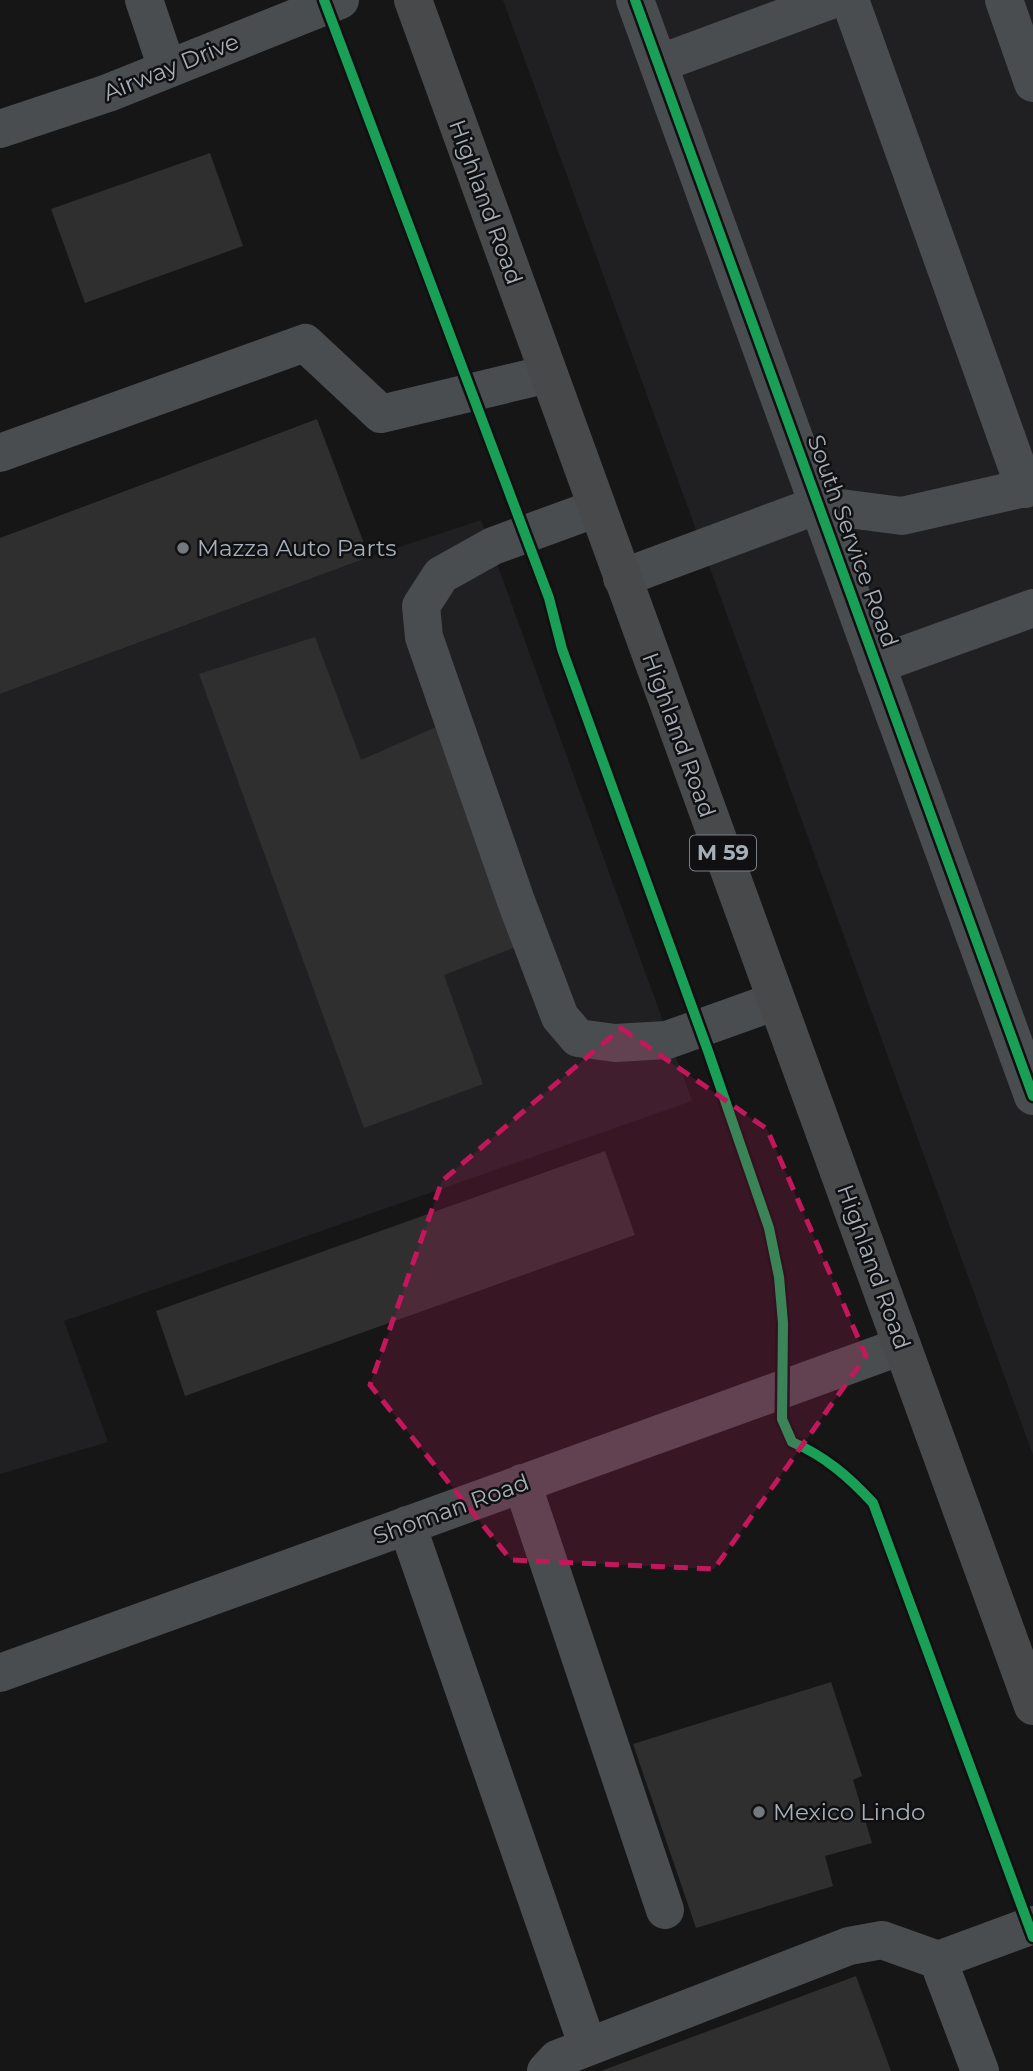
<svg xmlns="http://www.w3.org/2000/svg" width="1033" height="2071" viewBox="0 0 1033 2071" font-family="Montserrat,sans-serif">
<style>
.built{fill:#202022}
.building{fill:#2f2f30}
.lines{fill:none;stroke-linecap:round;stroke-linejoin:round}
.minor{stroke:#4a4d4f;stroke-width:38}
.highway{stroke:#48494b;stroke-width:38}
.cycleway-casing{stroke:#101012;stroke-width:15}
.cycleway{stroke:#1a9f57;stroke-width:10}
.marked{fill:#c2185b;fill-opacity:0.2;stroke:#c2185b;stroke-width:5;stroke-dasharray:14 9;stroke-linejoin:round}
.poi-dot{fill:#74797f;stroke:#101012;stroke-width:2.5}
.labels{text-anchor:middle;stroke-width:5;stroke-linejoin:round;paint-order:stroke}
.shield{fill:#101012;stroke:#797f86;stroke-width:2}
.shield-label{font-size:21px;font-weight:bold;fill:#a6afb8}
.street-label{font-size:23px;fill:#a6afb8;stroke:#101012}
.poi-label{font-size:23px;fill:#a6afb8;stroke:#101012;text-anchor:start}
</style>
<rect width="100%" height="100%" fill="#161616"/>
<!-- built -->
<path class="built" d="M503,0H1033V1455L934,1183Z
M481,520L692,1101L64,1321L108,1442L0,1474V694L369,557Z"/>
<!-- building -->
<path class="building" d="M210,153L243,246L85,303L51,209Z
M317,419L369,557L0,694V538Z
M315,637L361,760L436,727L518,946L444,975L483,1084L364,1128L199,674Z
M605,1151L635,1235L185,1396L156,1311Z
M831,1682L862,1776L853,1780L872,1843L825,1856L833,1886L696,1928L633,1744Z
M856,1976L891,2071H601Z"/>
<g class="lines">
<!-- minor -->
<path class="minor" d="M144,0L167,68
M635,0L1033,1096
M850,0L1025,489
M1004,0L1033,83
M658,64L831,0
M0,129L108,93L340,0
M0,453L305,343L381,414L548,374
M597,508L493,546L441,575L421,606L424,637L516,901L560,1017L578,1038L615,1043L667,1040L776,1001
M622,578L818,505L902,516L1033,486
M876,665L1033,608
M522,1483L665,1910
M407,1525L588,2047
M0,1673L902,1346
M938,1960L980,2071
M546,2071L557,2059L849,1946L882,1940L938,1960L1033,1925"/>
<!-- highway -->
<path class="highway" d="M413,0L1033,1706"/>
<!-- cycleway casing -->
<g class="cycleway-casing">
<path id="cycleway" d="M324,0L549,598L562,649L708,1051L769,1228L779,1277L783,1323L782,1419L792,1442C825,1456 849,1477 873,1503L1033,1937
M635,0L1033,1096"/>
</g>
<!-- cycleway -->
<use href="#cycleway" class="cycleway"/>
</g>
<!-- marked area -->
<path class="marked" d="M621,1028L767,1129L866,1356L714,1569L511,1560L370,1385L442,1181Z"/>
<!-- markers -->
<g class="poi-dot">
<circle cx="183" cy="548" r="7"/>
<circle cx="759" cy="1812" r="7"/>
</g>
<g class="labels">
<!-- shield labels -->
<rect class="shield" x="690" y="835.5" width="66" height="35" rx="5"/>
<g class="shield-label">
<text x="723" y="860">M 59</text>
</g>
<!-- street labels -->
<g class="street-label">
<text transform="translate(171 67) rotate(-22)" y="8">Airway Drive</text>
<text transform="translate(486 202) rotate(70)" y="8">Highland Road</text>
<text transform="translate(853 541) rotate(70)" y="8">South Service Road</text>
<text transform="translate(679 735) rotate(70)" y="8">Highland Road</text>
<text transform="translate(874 1267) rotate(70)" y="8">Highland Road</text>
<text transform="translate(451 1509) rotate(-20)" y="8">Shoman Road</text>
</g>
<!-- poi labels -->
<g class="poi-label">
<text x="197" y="556">Mazza Auto Parts</text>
<text x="773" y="1820">Mexico Lindo</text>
</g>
</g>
</svg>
